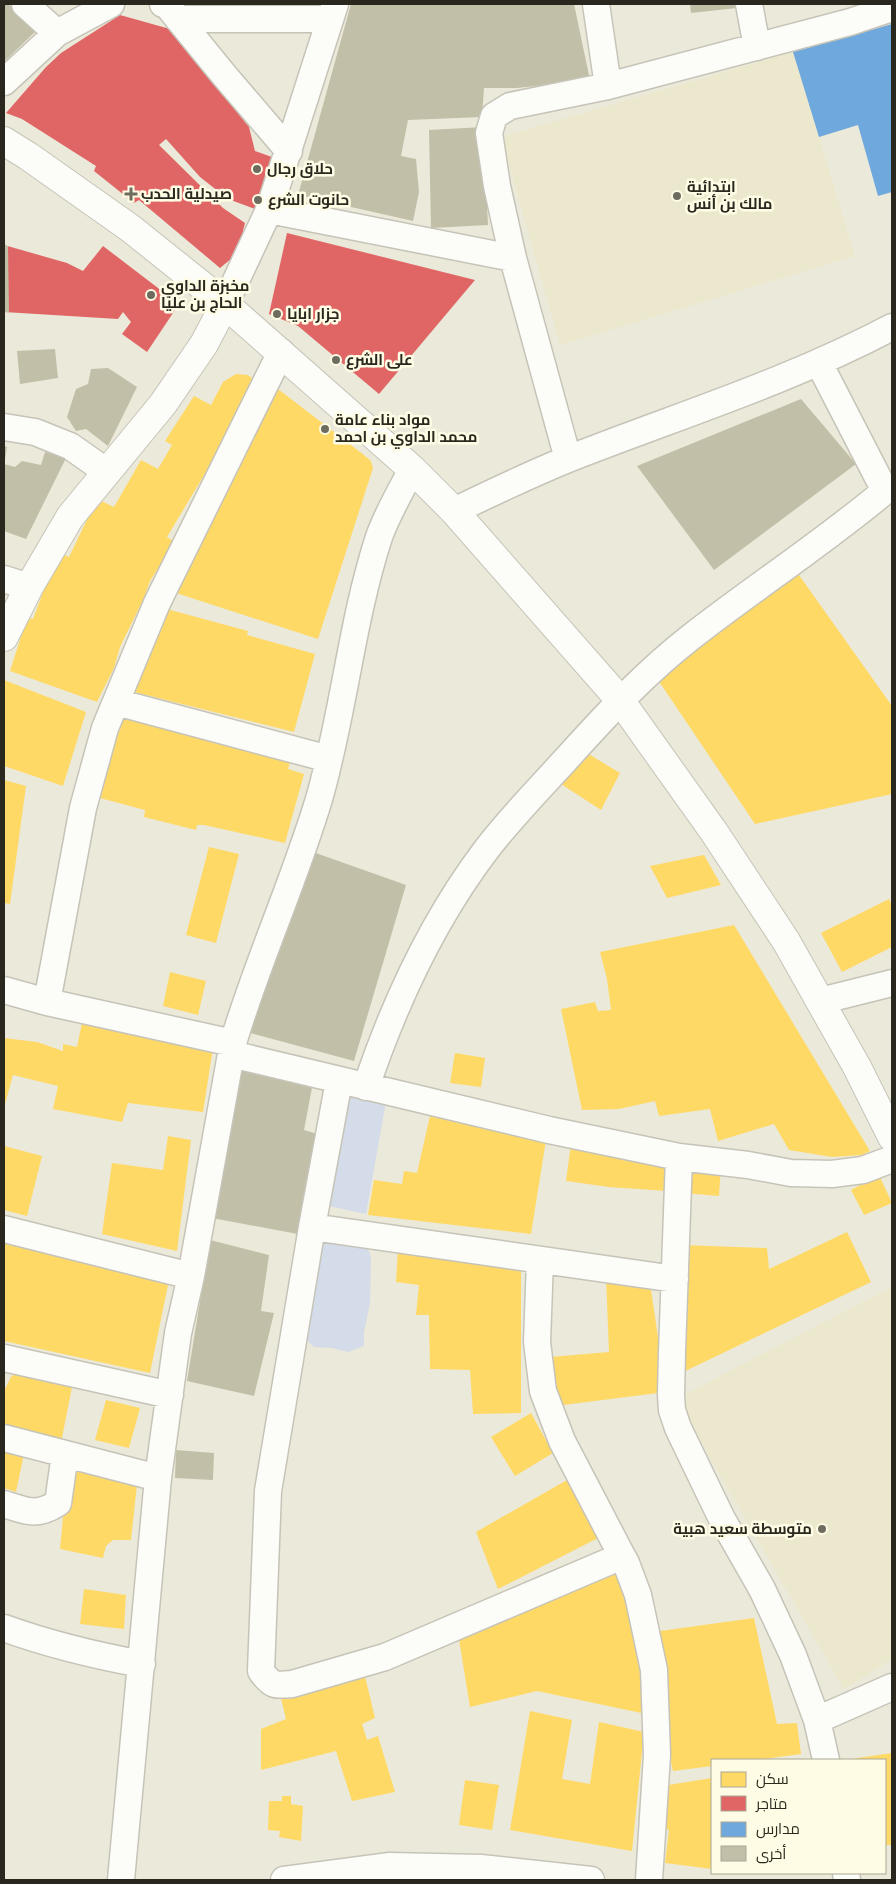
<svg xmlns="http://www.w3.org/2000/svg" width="896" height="1884" viewBox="0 0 896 1884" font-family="'Golos Text',Cairo,sans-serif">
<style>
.built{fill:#ece8cd}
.green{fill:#d4dbe9}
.homes{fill:#ffd966}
.shops{fill:#e06666}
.schools{fill:#6fa8dc}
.building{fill:#c2bfa8}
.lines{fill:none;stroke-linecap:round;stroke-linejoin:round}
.street-casing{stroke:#c6c4b8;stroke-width:29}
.secondary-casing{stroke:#c6c4b8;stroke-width:30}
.street{stroke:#fcfcf9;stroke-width:26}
.secondary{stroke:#fcfcf9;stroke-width:28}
.poi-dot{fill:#6e6c5f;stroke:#fffce5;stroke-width:2}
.labels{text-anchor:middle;stroke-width:5;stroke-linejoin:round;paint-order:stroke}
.poi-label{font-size:15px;font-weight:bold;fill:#2a281e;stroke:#fffce5;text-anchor:start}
</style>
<rect width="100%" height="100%" fill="#ebe9d9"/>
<!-- built -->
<path class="built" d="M793,52L855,256L560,345L501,137Z
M892,1287V1659L844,1689L676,1399Z"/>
<!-- green -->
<path class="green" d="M346,1088L387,1096L366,1214L324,1205Z
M323,1233L365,1238L371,1258L370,1303L364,1332V1346L348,1352L332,1348L314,1347L302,1336L311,1289L317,1280L313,1258Z"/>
<!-- homes -->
<path class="homes" d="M236,374L248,375L256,381L236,422L167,537L175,542L150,581L144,598L120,647L114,668L97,702L10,671L27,618L33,619L42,595L40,594L58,552L69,557L97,499L114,507L141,460L158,469L172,445L165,441L194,396L211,405L223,382Z
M278,389L364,455L371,461L373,468L318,639L173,592L266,401Z
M794,568L892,706V794L755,824L654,674Z
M163,608L248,631L247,635L315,654L294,732L130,691L149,650L154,645Z
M4,680L86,712L63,786L4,766Z
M118,710L292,756L288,769L304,774L285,843L204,825H197L196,830L144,817L145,810L96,797Z
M582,750L620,773L601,810L561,784Z
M4,780L26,786L10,904L4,903Z
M209,847L239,854L216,943L186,935Z
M704,855L721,885L667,898L650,866Z
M889,899L892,905V947L842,972L821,933Z
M734,925L870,1151L862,1155L832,1157L789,1150L774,1124L718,1141L710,1109L659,1116L655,1101L619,1109L582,1110L561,1009L595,1002L598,1011L611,1010L607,979L600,952Z
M170,972L206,981L198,1015L163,1006Z
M84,1013L214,1042L203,1112L128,1103L122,1122L53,1109L58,1086L13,1075L4,1108V1038L37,1042L63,1051V1044L77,1047Z
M455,1053L485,1058L481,1087L450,1083Z
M430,1116L546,1140L531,1234L368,1215L374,1180L402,1184L404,1171L417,1173Z
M168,1136L191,1140L177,1251L102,1234L112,1163L163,1170Z
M571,1144L668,1161L667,1191L609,1187L566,1181Z
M4,1146L42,1156L27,1216L4,1210Z
M687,1162L721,1166L719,1196L683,1193Z
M879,1175L892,1203L864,1215L851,1190Z
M847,1232L871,1282L677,1375L682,1245L767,1248L769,1269Z
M4,1240L170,1275L150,1373L4,1341Z
M398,1249L521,1258V1413L473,1414L470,1370L430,1369L429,1315H416L419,1285L396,1282Z
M649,1276L666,1392L555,1406L550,1357L609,1352L606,1277Z
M20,1369L73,1382L61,1443L4,1428L5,1389L11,1377Z
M106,1400L140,1408L129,1448L95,1440Z
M531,1413L553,1453L515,1476L491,1437Z
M4,1448L24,1454L16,1492L4,1488Z
M68,1465L138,1475L131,1540H113L106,1546L103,1558L60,1549Z
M567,1480L598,1538L498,1589L476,1532Z
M615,1571L638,1641L646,1714L537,1691L470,1707L457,1627Z
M84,1589L126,1595L124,1629L80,1624Z
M754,1618L777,1724L797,1723L801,1754L756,1760H712V1766L673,1771L665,1736L653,1632Z
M362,1664L375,1718L362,1724L367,1740L378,1736L395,1792L352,1801L336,1751L261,1770V1729L286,1719L279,1690Z
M530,1711L572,1720L562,1779L590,1784L599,1722L644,1732L632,1851L510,1830Z
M892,1753V1845H885V1760L851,1759Z
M712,1778V1869L665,1863L669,1830L663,1827L662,1786Z
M465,1780L499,1785L492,1830L459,1825Z
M282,1796H291V1804L303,1806L301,1841L279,1837L280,1831L268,1830L269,1801H282Z"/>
<!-- shops -->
<path class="shops" d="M120,15L170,29L249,127L255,151L272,157L255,209L228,199L200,177L166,139L159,145L223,208L245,223L240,243L231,259L220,268L139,200L134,203L94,171L96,166L22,119L6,113L46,67L61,53Z
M287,233L475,280L379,394L298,326L269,314Z
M4,245L67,263L83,271L103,246L179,304L147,352L122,334L131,322L123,312L118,319L4,312Z"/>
<!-- schools -->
<path class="schools" d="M892,24V192L878,196L858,125L819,137L793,52Z"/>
<!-- building -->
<path class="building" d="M4,4H8L38,29L4,62Z
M188,4H317L314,12H192Z
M351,4H574L590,80L517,88H484L482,117L408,120L401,156L416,159L419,192L413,221L298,195Z
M690,4H736L737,8L691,13Z
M483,127L488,225L431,228L429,130Z
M4,245L8,246L9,312H4Z
M55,349L58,378L20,384L17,351Z
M108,368L137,387L108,446L86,429L76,431L67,417L76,389L88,384L91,369Z
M801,399L856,464L714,570L637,466Z
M4,446L7,447L5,460H4Z
M45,452L66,458L26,539L4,531V464L15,467L22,461L41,465Z
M313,852L406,885L354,1061L250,1033Z
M244,1062L314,1077L304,1130L324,1136L303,1235L212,1218L229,1112Z
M210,1240L269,1255L261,1311L274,1313L254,1396L187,1381Z
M176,1450L214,1453L213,1480L175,1478Z"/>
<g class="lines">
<!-- street casing -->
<g class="street-casing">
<path id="street" d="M25,4L57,33
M163,4L167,5L224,75L289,151
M596,4L608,86
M749,4L757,47
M178,19H330
M4,82L57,33L111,4
M269,210L513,258
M225,304L269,210L335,4
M4,427L35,432L70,446L107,472
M568,459L513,258L497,186L489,133L494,116L510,106L608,86L850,22L892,8
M454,511C491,493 529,475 568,459C677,416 788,382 892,327
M4,579L29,587
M116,702L329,759
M4,990L47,1002L233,1043
M820,1001L892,983
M47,1002L83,808L105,728L157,603L281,352
M231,1054L549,1130L679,1157L748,1165L791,1173L832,1174L863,1170L892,1159
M339,1081L312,1227L268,1491L261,1671C271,1685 274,1686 292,1684L385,1657L622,1556L626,1563L638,1595L654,1670L657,1755L649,1880
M366,1087C394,1004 433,920 486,850C511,817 541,787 569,756C607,714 646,672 691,637C755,587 823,543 885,491L819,363
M679,1157L672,1352L671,1395L672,1410L678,1428L722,1519L762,1589L793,1655L817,1720L826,1760
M312,1227L675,1279
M4,1229L191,1276
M540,1260L537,1342L543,1391L562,1441L622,1556
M4,1358L170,1395
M4,1438L158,1478
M4,1504C27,1511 36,1517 58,1503L65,1454
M4,1628C51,1645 93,1655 142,1664
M817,1720L892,1687
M846,1873L847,1880
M121,1880L158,1478L178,1333L191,1276L233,1043C258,960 294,882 319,799C344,713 351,623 379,537C387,514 401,491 412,469
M284,1880L390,1866L481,1868L591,1880"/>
</g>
<!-- secondary casing -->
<g class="secondary-casing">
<path id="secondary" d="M4,141L28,156L130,228L225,304L412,469L454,511L620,700L714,832L786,941L857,1067L892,1137
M4,637L29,587L70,517L163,404L204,344L225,304"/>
</g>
<!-- street -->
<use href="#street" class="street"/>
<!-- secondary -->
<use href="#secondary" class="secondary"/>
</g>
<!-- markers -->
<g class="poi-dot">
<circle cx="257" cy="169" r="5"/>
<path d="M128.5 186.5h5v5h5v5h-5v5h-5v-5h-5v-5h5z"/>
<circle cx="677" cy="196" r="5"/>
<circle cx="258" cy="200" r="5"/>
<circle cx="151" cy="295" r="5"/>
<circle cx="277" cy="314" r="5"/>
<circle cx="336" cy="360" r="5"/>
<circle cx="325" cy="429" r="5"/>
<circle cx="822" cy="1529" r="5"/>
</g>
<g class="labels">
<!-- poi labels -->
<g class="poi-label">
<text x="267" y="174">حلاق رجال</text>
<text x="687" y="192">ابتدائية<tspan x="687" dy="17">مالك بن أنس</tspan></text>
<text x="141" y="199">صيدلية الحدب</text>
<text x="268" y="205">حانوت الشرع</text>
<text x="161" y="291">مخبزة الداوي<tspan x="161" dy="17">الحاج بن عليا</tspan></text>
<text x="287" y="319">جزار ابايا</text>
<text x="346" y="365">على الشرع</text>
<text x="335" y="425">مواد بناء عامة<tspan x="335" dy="17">محمد الداوي بن احمد</tspan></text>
<text x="812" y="1534" text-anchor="end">متوسطة سعيد هبية</text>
</g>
</g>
<!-- border -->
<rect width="896" height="1884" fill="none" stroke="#2a281e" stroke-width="10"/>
<!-- legend -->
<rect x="711" y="1759" width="175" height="115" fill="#fffce5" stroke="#aaa795"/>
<rect x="721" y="1772" width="25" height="15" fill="#ffd966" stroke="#aaa795"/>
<text x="756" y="1784" font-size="15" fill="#2a281e">سكن</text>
<rect x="721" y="1796" width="25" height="15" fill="#e06666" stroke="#aaa795"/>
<text x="756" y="1809" font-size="15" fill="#2a281e">متاجر</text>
<rect x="721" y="1822" width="25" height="15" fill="#6fa8dc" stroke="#aaa795"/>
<text x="756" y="1834" font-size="15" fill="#2a281e">مدارس</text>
<rect x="721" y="1846" width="25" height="15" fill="#c2bfa8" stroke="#aaa795"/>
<text x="756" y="1859" font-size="15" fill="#2a281e">أخرى</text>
</svg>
